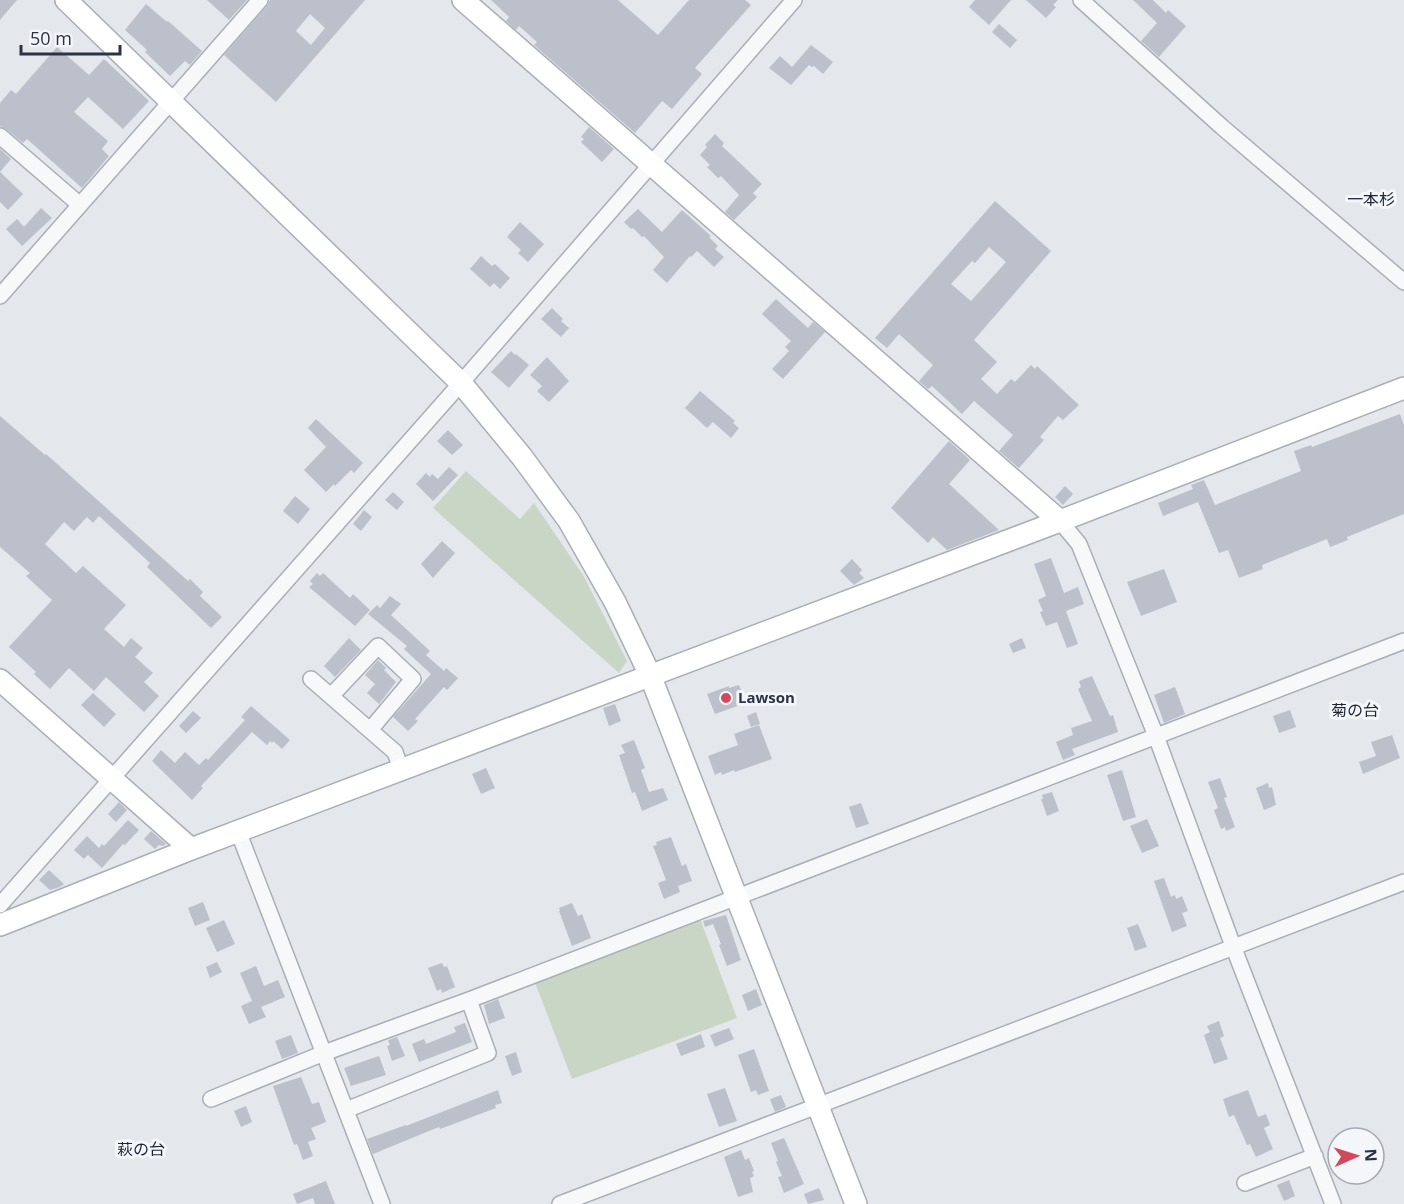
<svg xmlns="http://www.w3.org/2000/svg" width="1404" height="1204" viewBox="0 0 1404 1204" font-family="'Open Sans','Noto Sans JP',sans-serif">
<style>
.green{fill:#c9d6c5}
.building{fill:#bbc0ca;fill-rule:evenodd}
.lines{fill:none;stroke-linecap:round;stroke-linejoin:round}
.street-casing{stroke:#a9aeb7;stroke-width:18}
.secondary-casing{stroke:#a9aeb7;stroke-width:24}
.street{stroke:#f7f8fa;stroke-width:15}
.secondary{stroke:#fff;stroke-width:21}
.poi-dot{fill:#d1495b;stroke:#f4f6f9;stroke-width:2}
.labels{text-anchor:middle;stroke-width:6;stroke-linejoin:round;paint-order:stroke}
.poi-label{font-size:15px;font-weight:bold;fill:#2b3445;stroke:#f4f6f9;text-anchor:start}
.neighbourhood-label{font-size:16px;fill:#1d2536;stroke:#f4f6f9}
</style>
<rect width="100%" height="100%" fill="#e4e7ec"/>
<!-- green -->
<path class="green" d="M466,471L520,519L534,503L583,575L627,661L619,673L433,508Z
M699,916L737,1018L572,1079L534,980Z"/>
<!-- building -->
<path class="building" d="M0,0H17L0,20Z
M207,0H247L229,20Z
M270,0H365L276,102L224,55L267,6ZM310,14L325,28L311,45L296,31Z
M491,0H618L658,35L689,0H745L751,5L695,68L702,74L672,109L662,101L635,133L534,45L537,42L519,26L516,30L506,21L509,17Z
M975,0H1011L989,25L969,7Z
M1026,0H1058L1053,5L1056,7L1046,18Z
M1133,0H1153L1166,13L1168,10L1186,26L1159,57L1141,41L1157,23Z
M146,4L167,22L168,21L202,51L190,65L185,61L170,76L145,52L147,50L125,30Z
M999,24L1017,40L1010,48L992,32Z
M811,45L833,62L823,74L814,66L812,67L809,65L791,85L769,68L780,56L792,67Z
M57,47L89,75L104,59L149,101L123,129L88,97L74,112L108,141L102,149L109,156L82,188L27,139L23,143L6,129L0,126V103L11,90L16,94Z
M589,127L614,149L602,162L581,142L584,139L581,137Z
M715,134L724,143L722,146L762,184L753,193L757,197L734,220L725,212L739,195L721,176L718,178L707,167L710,165L700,155L707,147L705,145Z
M0,149L11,159L0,172Z
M0,172L23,194L8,210L0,202Z
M995,201L1051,251L974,340L997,362L981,379L997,394L1011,379L1015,382L1031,365L1035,369L1037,366L1079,405L1063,420L1058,416L1040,437L1044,440L1019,468L999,451L1013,435L974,401L962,414L932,386L928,389L919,381L933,365L899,334L887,348L875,338ZM989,247L1006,262L971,301L951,284L972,261L975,263Z
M41,208L52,218L22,246L6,229L17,219L24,227Z
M638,209L662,232L682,210L711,236L709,237L718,246L715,249L724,257L714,267L697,251L691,257L690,256L667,283L653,270L664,257L644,236L642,237L633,228L631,229L624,222Z
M520,222L544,244L528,262L518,253L521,250L507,237Z
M481,256L492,266L495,264L510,278L500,289L494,283L490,287L470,269Z
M776,299L808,328L813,322L825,332L783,379L772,369L789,351L785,347L791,341L762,314Z
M552,308L563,319L561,321L569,328L561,337L541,319Z
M511,351L515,355L516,354L529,365L509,388L491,372Z
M547,357L569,381L549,402L537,391L542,386L530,375Z
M700,391L735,421L733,423L739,428L731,438L713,422L707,428L685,408Z
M1400,414L1404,425V514L1347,537L1348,540L1330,547L1327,539L1262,565L1263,569L1239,578L1228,550L1219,553L1198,502L1163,516L1158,503L1193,489L1191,485L1204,480L1215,505L1301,471L1294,451L1311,445L1312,447Z
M0,416L45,455L46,454L188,581L190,579L203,592L200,596L222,617L211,628L147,567L150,563L99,516L93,523L87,517L74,531L64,522L45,544L76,573L83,566L126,605L104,629L124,647L131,638L143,648L135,657L153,673L144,682L159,696L144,712L106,677L94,691L69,668L50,689L34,674L36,672L9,647L52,600L26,576L30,573L0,547Z
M316,419L363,463L354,473L351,470L335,486L334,484L326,492L304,470L326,447L308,428Z
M448,430L463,445L452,455L437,441Z
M949,441L970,460L949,484L999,530L947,550L933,537L928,543L891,508Z
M449,467L458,475L433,501L416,484L426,473L430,477L432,474L438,479Z
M1065,486L1073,494L1063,505L1055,497Z
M393,492L404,502L397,510L385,500Z
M295,496L310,509L298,524L283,511Z
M364,510L372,517L361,531L353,524Z
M442,541L455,553L433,578L421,564Z
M1051,558L1064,593L1078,587L1084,604L1066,611L1078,644L1067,648L1057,622L1046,626L1040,612L1043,611L1038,600L1046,596L1034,564Z
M852,559L862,570L859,573L864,578L854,585L840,571Z
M1164,569L1177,602L1141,616L1127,582Z
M317,573L320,576L323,573L350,598L353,594L370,610L355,626L309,587L313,584L310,581Z
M390,596L401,604L391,615L430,651L426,655L444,671L446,668L458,678L447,690L444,687L415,719L418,721L408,731L393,717L431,674L404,649L407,646L368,614L377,605L380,608Z
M349,638L361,650L335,677L324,666Z
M1022,638L1026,648L1013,653L1009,644Z
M378,660L386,668L384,670L396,682L379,704L367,693L375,684L365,675Z
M1092,676L1110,716L1113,715L1118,732L1072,749L1075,755L1063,760L1056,742L1073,735L1071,728L1092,721L1078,689L1081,687L1079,681Z
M739,685L746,703L715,714L707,694L729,686V688Z
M1175,687L1185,714L1164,723L1154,695Z
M93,693L116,714L104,727L81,705Z
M615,704L621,721L609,726L603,708Z
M251,706L290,740L282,749L273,741L272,743L270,741L267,745L252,732L201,786L203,788L192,800L152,761L161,750L175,763L185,752L199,765L206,758L208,760L245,720L241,717Z
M1290,710L1296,727L1279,733L1273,716Z
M193,711L201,718L186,733L179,726Z
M756,712L760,724L751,727L747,716Z
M759,725L772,759L735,772L734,770L722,775L721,772L715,775L708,756L738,745L734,734Z
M1392,735L1400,758L1363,774L1359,762L1376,756L1371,742Z
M634,740L645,768L641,770L649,792L663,788L668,800L642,811L635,792L632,793L619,755L625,753L621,745Z
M486,768L495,788L481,794L472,774Z
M1122,770L1136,817L1123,821L1107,775Z
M1220,778L1227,797L1224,798L1235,827L1226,831L1225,827L1221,829L1214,810L1218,808L1208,782Z
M1268,783L1269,788L1272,787L1276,805L1264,810L1256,788Z
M1052,792L1059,811L1047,816L1041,799H1043L1042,795Z
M119,802L127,810L116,822L108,814Z
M861,803L869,824L856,828L849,807Z
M1147,819L1159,846L1142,853L1130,826Z
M128,820L139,830L125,845L123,844L102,868L88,855L84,859L74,850L87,836L99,848L102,844L104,846Z
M151,831L166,844L163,846L159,845L155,849L144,839Z
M671,837L682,866L686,864L692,881L678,886L680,892L664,899L658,883L666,880L653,846L657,845L656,842Z
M49,870L64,884L60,887L50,890L39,880Z
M1164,878L1171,897L1175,895L1176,899L1182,896L1188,911L1182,913L1187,926L1172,932L1154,881Z
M203,902L210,920L195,926L188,908Z
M572,903L578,916L582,914L591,938L572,946L559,911H560L559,908Z
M726,915L741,960L727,966L719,945L721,944L713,924L705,927L703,921Z
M224,920L235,944L217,952L206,928Z
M1138,924L1147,947L1135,951L1127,928Z
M217,962L222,972L210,978L206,967Z
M442,963L444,967L447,966L455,987L442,993L441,989L437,991L428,968Z
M256,966L264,986L278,980L285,997L261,1007L266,1017L249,1024L241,1006L252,1001L240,973Z
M756,989L762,1005L748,1011L742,995Z
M498,999L505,1018L489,1024L484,1005Z
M1219,1021L1224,1036L1220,1038L1228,1059L1214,1064L1204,1035L1210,1032L1207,1026Z
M465,1023L472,1042L419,1062L412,1044L424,1039L426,1044L456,1032L454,1027Z
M729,1028L734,1039L715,1047L710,1035Z
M701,1034L705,1047L681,1056L676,1044Z
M291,1035L298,1053L282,1059L275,1041Z
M397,1037L405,1056L392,1061L387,1046L390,1045L388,1040Z
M754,1049L769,1091L758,1095L756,1090L751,1092L738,1055Z
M516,1052L522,1072L512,1076L505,1056Z
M379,1056L386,1075L351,1086L344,1068Z
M301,1077L312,1104L319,1102L326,1122L311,1128L316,1139L308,1142L313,1156L303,1160L297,1144L294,1145L273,1086Z
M725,1088L737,1121L719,1127L707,1094Z
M498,1090L502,1103L495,1105L496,1108L440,1129L439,1127L373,1154L372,1152L367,1139L406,1125V1126Z
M1248,1090L1258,1117L1266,1114L1270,1125L1264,1128L1273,1149L1256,1157L1250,1144L1247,1145L1234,1115L1229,1117L1223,1099Z
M781,1095L786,1107L775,1112L770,1099Z
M246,1106L252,1122L241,1127L234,1111Z
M784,1138L804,1184L784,1193L778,1177L782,1176L776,1162L778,1161L771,1143Z
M741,1150L745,1160L749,1158L754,1171L752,1172L754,1176L750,1178L753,1192L738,1197L724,1157Z
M1289,1180L1295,1196L1284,1201L1277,1185Z
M326,1181L335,1204H315L313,1198L297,1204L293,1194Z
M819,1188L824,1200L808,1204L804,1194Z"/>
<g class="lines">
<!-- street casing -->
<g class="street-casing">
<path id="street" d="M1081,0L1222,127L1404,282
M0,136L80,205
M0,296L260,0
M1060,521L1079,544L1156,736L1233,946L1333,1204
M311,679L395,752L401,769
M331,696L378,646L413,679L370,730
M238,831L382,1204
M0,905L461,383L794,0
M211,1099L324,1053L469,1000L1404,641
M346,1110L488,1053L469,1000
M1245,1183L1315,1156
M560,1204L1404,882"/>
</g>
<!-- secondary casing -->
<g class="secondary-casing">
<path id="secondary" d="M66,0L461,383L522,457L569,521L615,602L650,675L856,1204
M463,0L1060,521
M0,680L191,849
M0,925L191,849L1060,521L1404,388"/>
</g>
<!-- street -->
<use href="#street" class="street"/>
<!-- secondary -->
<use href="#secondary" class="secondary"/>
</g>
<!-- markers -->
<circle class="poi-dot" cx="726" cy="698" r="6"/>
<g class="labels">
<!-- poi labels -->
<g class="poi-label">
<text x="738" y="703">Lawson</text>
</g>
<!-- neighbourhood labels -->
<g class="neighbourhood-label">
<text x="1371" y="205">一本杉</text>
<text x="1355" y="716">菊の台</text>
<text x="141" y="1155">萩の台</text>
</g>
</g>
<!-- north arrow -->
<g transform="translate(1356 1156) rotate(87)"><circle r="28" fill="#f4f6f9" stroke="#a4a8b1" stroke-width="1.5"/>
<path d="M0-4.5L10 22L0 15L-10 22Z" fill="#d1495b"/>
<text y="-9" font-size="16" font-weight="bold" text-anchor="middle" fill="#2b3445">N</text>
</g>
<!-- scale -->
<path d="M21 45v9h99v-9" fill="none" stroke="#2b3445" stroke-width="3"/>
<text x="30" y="45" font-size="18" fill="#2b3445" stroke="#f4f6f9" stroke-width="4.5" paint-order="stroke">50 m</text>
</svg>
